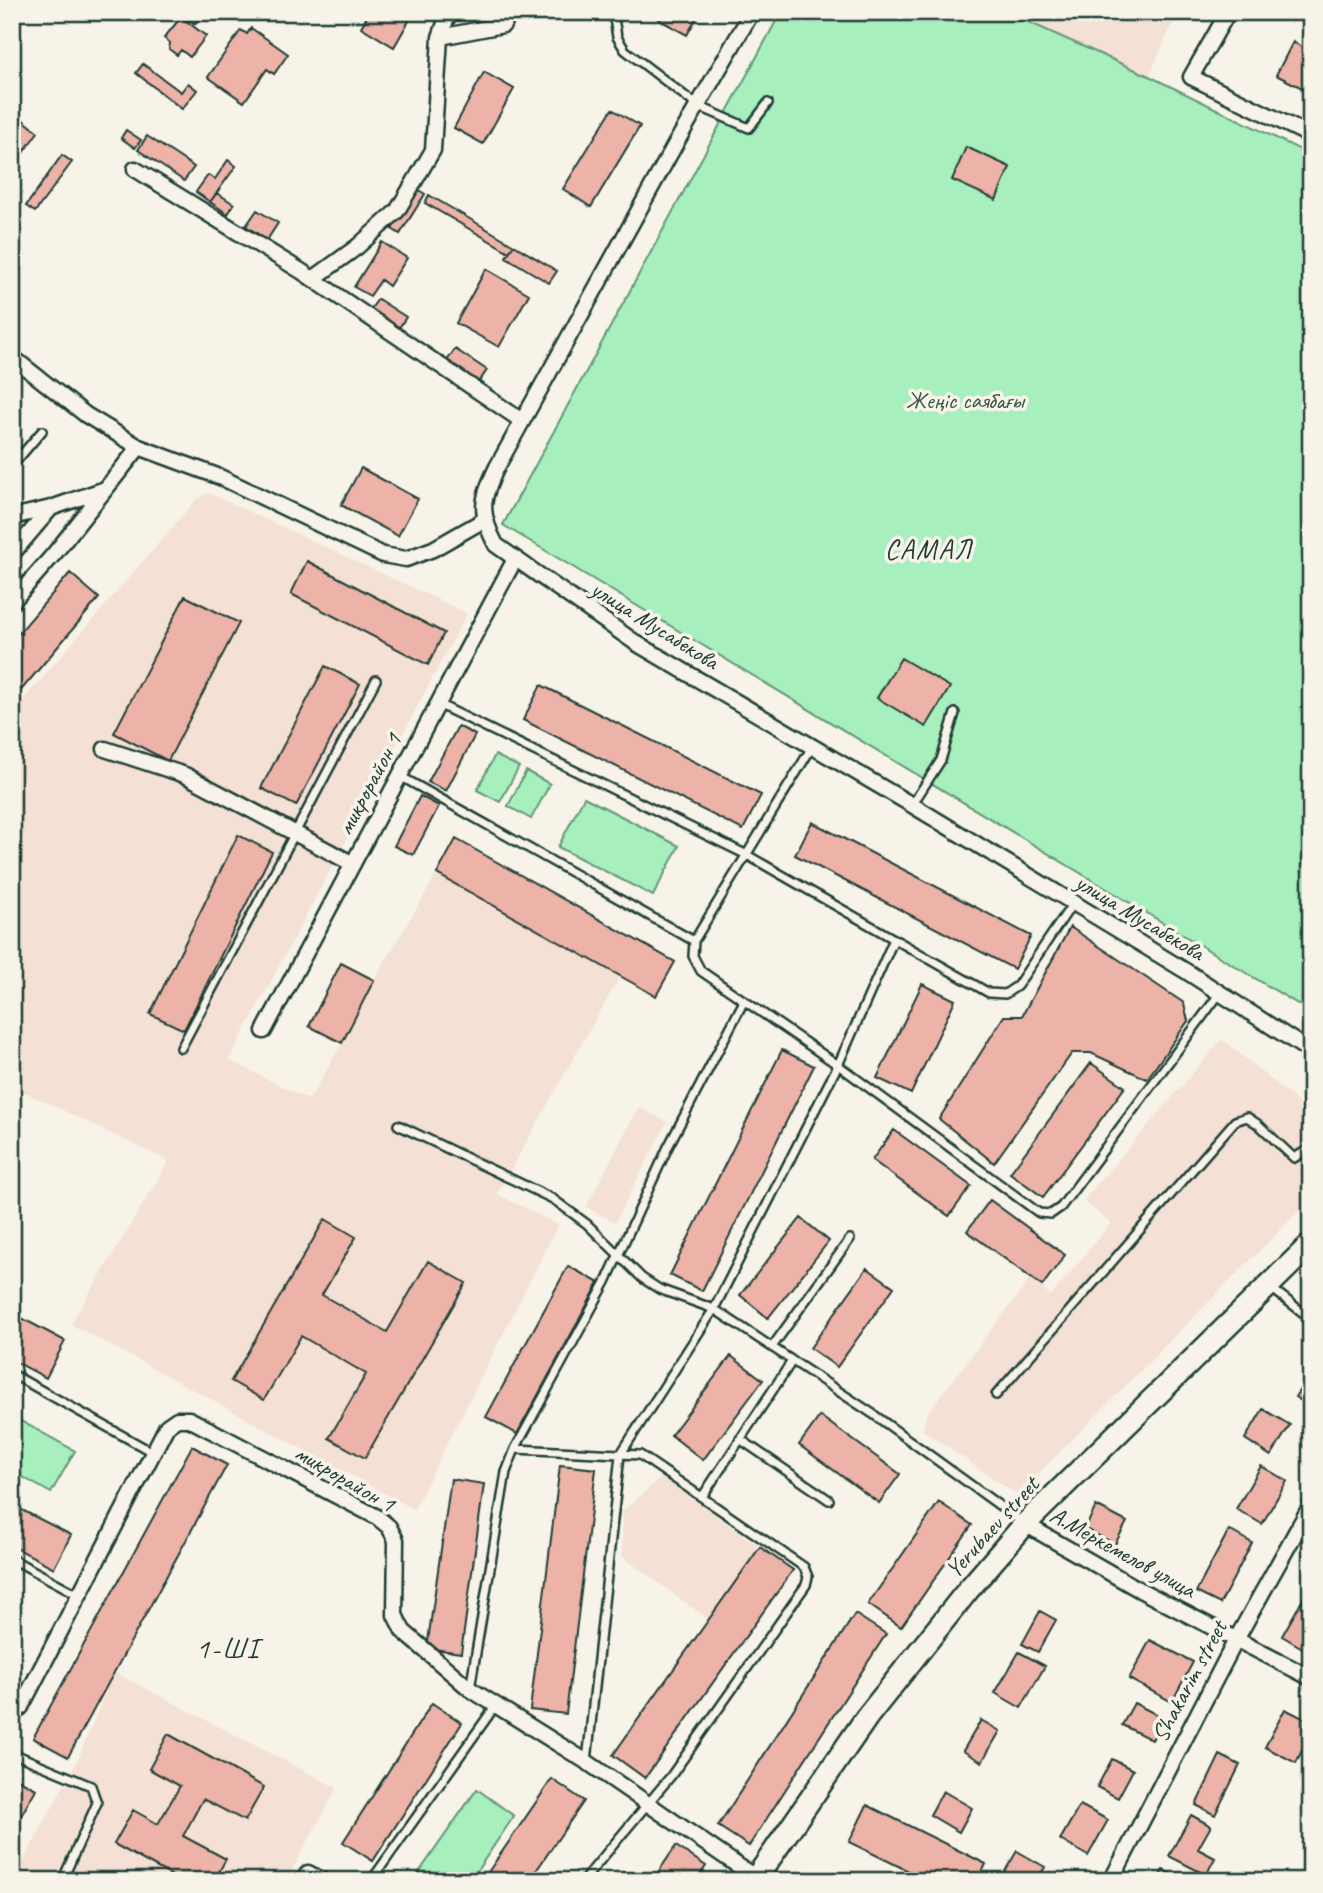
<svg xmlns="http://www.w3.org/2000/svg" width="1323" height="1893" viewBox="0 0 1323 1893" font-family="Caveat,sans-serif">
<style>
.built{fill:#f4e0d5}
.green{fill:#a7efbd;stroke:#639678;stroke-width:2}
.building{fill:#edb3a8;stroke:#1f3d34;stroke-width:2}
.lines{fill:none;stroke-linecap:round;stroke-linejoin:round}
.service-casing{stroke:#1f3d34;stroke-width:12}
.minor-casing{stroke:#1f3d34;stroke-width:19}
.secondary-casing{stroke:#1f3d34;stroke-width:26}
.service{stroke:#f7f3e8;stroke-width:7}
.minor{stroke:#f7f3e8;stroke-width:14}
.secondary{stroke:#f7f3e8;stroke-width:21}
.labels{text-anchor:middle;stroke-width:7;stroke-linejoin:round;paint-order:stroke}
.park-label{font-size:24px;fill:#335849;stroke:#f7f3e8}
.street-label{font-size:24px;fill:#1f3d34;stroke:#f7f3e8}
.quarter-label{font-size:28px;letter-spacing:2px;fill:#1f3d34;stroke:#f7f3e8}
</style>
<rect width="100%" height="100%" fill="#f7f3e8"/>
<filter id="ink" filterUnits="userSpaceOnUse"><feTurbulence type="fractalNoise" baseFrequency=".0143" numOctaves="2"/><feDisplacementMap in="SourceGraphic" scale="14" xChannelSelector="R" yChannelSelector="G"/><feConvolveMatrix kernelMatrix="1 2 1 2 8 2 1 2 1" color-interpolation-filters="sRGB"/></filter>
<g filter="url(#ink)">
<!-- built -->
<path class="built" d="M1006,12H1178L1149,76Z
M209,493L467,613L229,1060L309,1100L342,1043L374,980L437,874L620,976L497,1194L558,1225L414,1509L71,1324L169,1161L12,1086V713L197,499Z
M1222,1039L1311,1113V1199L1017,1495L923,1430L926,1415L1031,1278L1051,1296L1111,1223L1083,1201Z
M639,1107L667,1122L615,1222L586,1207Z
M662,1477L760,1547L709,1620L622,1556L623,1511Z
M114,1672L337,1788L286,1881H13L78,1759Z"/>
<!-- green -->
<path class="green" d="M781,12H1006L1149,76L1311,155V1012L503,525Z
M495,755L519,767L500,802L477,790Z
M526,771L550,784L531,819L508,806Z
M584,797L679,846L653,896L558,847Z
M12,1416L75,1451L51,1493L12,1471Z
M477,1789L514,1816L470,1881H413Z"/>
<!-- building -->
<path class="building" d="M179,12H203L195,24Z
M370,12H414L394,47L361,27Z
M662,12H700L687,35L658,19Z
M181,17L206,36L190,57L181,50L177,55L169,49L170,43L164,38Z
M251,28L288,54L274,74L267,69L244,102L208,77L241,30L247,34Z
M1293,42L1311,52V85L1308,91L1276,75Z
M143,64L181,92L188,83L197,90L182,109L136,73Z
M484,72L514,89L483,144L454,128Z
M612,109L640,126L591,207L563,189Z
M12,111L38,132L12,168Z
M126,130L141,140L135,148L121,138Z
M147,136L194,167L184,181L138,150Z
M966,147L1010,167L996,200L952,180Z
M62,155L72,162L35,212L26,206Z
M228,160L236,166L210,202L196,192L208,175L215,179Z
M417,189L425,194L400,234L392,229Z
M217,193L234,204L228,214L210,202Z
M429,195L514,245L509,252L425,203Z
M257,210L278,223L267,240L246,226Z
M382,242L407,258L389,286L381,280L370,296L354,287Z
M514,245L557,271L549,283L506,257Z
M486,269L529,294L499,347L456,323Z
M378,299L406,317L399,328L370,310Z
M455,349L487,370L479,382L447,361Z
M361,468L418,499L398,536L341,505Z
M307,561L444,633L428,665L291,594Z
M70,573L99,598L12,701V641Z
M185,596L239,623L168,761L114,733Z
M901,658L950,687L926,727L877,698Z
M325,666L360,684L296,806L261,788Z
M541,685L761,795L743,830L523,720Z
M458,726L475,735L446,791L428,782Z
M420,796L439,806L413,855L394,846Z
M812,822L1031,936L1014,969L795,855Z
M238,835L272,852L184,1030L150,1014Z
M456,839L675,962L656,996L437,874Z
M1070,927L1184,1003L1188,1021L1147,1079L1091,1053H1072L994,1163L939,1119L1004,1016H1022Z
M341,963L374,980L342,1043L309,1026Z
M922,984L955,1000L911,1094L877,1078Z
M782,1050L814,1066L702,1291L670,1275Z
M1091,1063L1125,1087L1043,1197L1010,1173Z
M894,1130L971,1186L949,1216L872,1160Z
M990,1200L1065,1255L1042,1286L967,1231Z
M801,1218L829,1241L768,1318L740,1295Z
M325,1219L356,1237L322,1295L387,1332L428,1261L466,1283L365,1458L329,1438L366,1374L301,1336L264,1400L231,1381Z
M568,1266L599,1283L517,1434L486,1417Z
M867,1268L894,1287L837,1367L810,1348Z
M12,1313L65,1341L46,1378L12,1360Z
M731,1356L763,1380L703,1460L671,1435Z
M1311,1373V1407L1295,1397Z
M1263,1409L1290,1425L1271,1456L1245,1439Z
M820,1416L900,1474L879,1503L799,1445Z
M192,1446L227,1465L68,1757L33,1738Z
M560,1465L596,1469L566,1714L530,1710Z
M1261,1466L1287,1481L1262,1524L1236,1509Z
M451,1479L484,1484L461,1653L427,1648Z
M939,1502L972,1525L901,1627L868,1604Z
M12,1505L71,1535L54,1568L12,1546Z
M1096,1506L1127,1522L1115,1544L1085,1529Z
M1229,1530L1252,1543L1220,1604L1196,1592Z
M760,1547L793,1570L645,1778L613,1755Z
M1304,1597L1311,1601V1637L1304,1649L1282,1636Z
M1040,1611L1056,1620L1038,1652L1022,1644Z
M855,1614L886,1634L749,1846L718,1826Z
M1150,1640L1193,1662L1172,1702L1129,1679Z
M1019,1652L1045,1666L1021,1708L995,1693Z
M432,1703L462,1723L373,1861L343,1842Z
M1134,1703L1163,1718L1152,1740L1122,1725Z
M1285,1709L1311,1722V1732L1296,1763L1265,1747Z
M981,1720L1000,1731L982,1762L963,1751Z
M168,1734L264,1787L245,1821L203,1799L183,1836L226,1859L214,1881H181L114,1844L133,1810L158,1824L180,1786L149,1769Z
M1220,1755L1240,1765L1215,1815L1196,1805Z
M1112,1759L1133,1770L1118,1798L1097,1787Z
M12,1776L36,1789L12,1832Z
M552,1779L584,1801L529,1881H482Z
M943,1791L972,1808L959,1832L930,1815Z
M867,1805L986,1864L978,1881H929L849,1842Z
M1080,1805L1108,1820L1088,1856L1060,1840Z
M1191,1815L1211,1826L1198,1849L1215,1858L1206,1875L1169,1856Z
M676,1846L706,1866L696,1881H652Z
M1017,1851L1045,1867L1037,1881H999Z
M1163,1870L1180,1879L1178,1881H1157Z"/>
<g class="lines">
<!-- service casing -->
<g class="service-casing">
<path id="service" d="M613,12L617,37L625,50L698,106L749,128L768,103
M12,466L42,431
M438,704L747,855L894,939
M812,747L694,941L693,956L701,971L838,1065L1039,1213L1051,1214L1061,1207L1220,993
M400,776L694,941
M912,805L941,760L955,713
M181,1048L376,680
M398,1125L553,1199L587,1224L642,1278L659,1289L714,1309L873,1414L1022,1522
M1270,1287L1311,1319
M772,1347L850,1239
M12,1374L152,1452
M996,1395L1235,1121L1247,1117L1259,1125L1294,1158L1311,1148
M740,1439L829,1500
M515,1449L640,1455L804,1567L808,1577L806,1585L671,1776L583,1881
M620,1455L714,1309L838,1065L894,939L989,993L1005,994L1017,986L1073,903
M702,1497L792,1361
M12,1559L79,1595
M470,1689L506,1472L515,1449L606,1282L668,1147L744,1001
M12,1753L91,1786L97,1803L62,1881
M587,1761L620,1455
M371,1881L496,1705"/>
</g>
<!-- minor casing -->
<g class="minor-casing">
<path id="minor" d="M752,12L676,143L497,467C481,500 479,512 496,545L636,643L912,805L1189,973L1311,1052
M1228,12L1191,77L1311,136
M440,37L503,25L511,12
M135,169L301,271L522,421
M313,279L357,247L397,211L433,150L440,37L449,12
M12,357L86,415L139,447L220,477L383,555L406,559L433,549L484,520
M12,517L51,508
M12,554L51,508L105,489
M12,602L54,554L139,447
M105,749L185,775L353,864
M264,1031L515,559
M1025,1524L1140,1590L1311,1678
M12,1716L21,1707L167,1426L177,1419H189L377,1517L389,1527L396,1540L395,1615L403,1631L470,1689L587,1762L756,1878
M303,1881L308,1873L323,1881
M1111,1881L1237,1638L1311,1505"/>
</g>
<!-- secondary casing -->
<g class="secondary-casing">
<path id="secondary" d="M754,1881L867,1717L968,1590L1025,1524L1311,1244"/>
</g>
<!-- service -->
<use href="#service" class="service"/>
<!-- minor -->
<use href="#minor" class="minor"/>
<!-- secondary -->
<use href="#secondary" class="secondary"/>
</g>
</g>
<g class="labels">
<!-- park labels -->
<g class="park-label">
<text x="965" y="408">Жеңіс саябағы</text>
</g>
<!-- street labels -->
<g class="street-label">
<text transform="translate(655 625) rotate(32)" y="8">улица Мусабекова</text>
<text transform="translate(369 784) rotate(-62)" y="8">микрорайон 1</text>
<text transform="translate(1140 917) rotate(31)" y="8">улица Мусабекова</text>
<text transform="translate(345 1478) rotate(30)" y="8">микрорайон 1</text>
<text transform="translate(992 1527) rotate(-48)" y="8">Yerubaev street</text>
<text transform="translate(1123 1552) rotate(29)" y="8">А.Меркемелов улица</text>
<text transform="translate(1189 1681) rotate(-62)" y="8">Shakarim street</text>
</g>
<!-- quarter labels -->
<g class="quarter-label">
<text x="929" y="559">САМАЛ</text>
<text x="228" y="1658">1-ШІ</text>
</g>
</g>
<!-- margin -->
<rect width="1323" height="1893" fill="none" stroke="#f7f3e8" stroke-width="42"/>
<rect x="21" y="21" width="1281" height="1851" fill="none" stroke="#1f3d34" stroke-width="2.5" filter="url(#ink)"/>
</svg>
